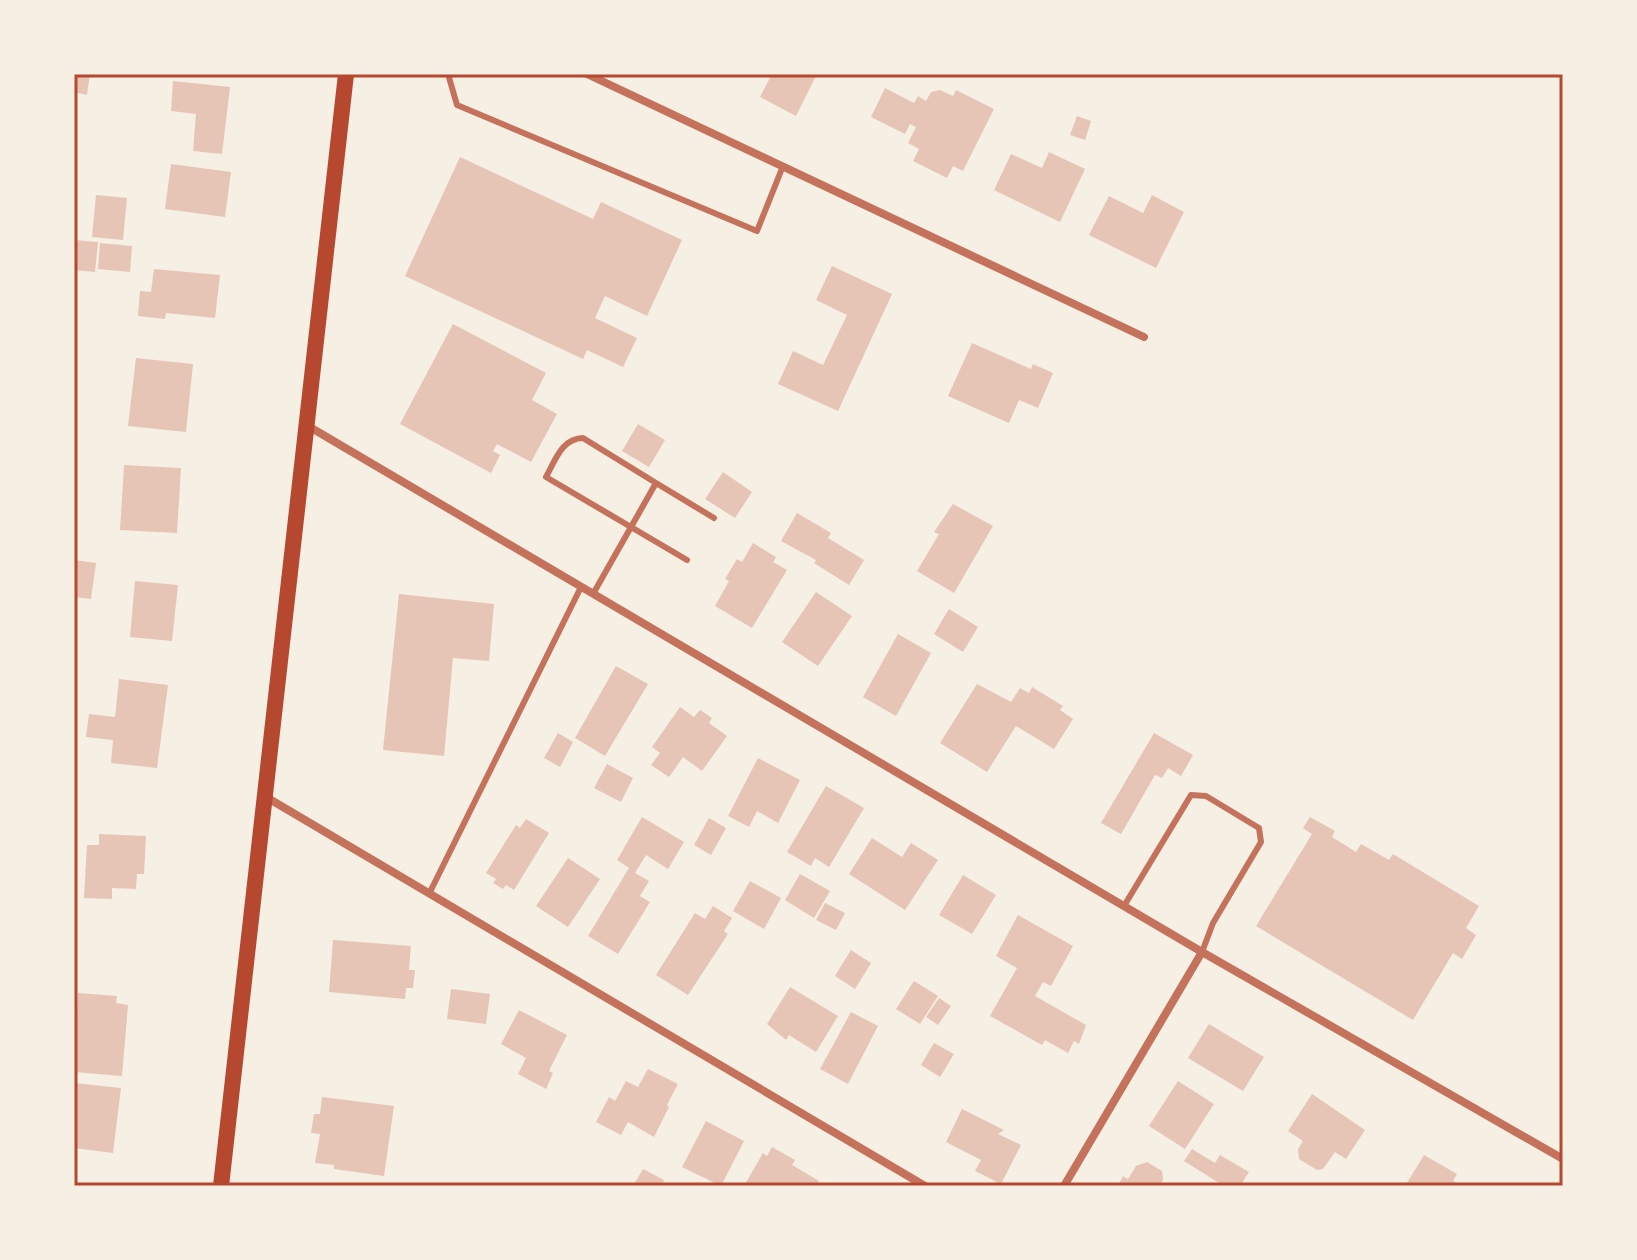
<svg xmlns="http://www.w3.org/2000/svg" width="1637" height="1260" viewBox="0 0 1637 1260" font-family="'Sofia Sans Condensed',sans-serif">
<style>
.building{fill:#e6c5b7}
.lines{fill:none;stroke-linecap:round;stroke-linejoin:round}
.service{stroke:#c5725c;stroke-width:6}
.minor{stroke:#c5725c;stroke-width:8}
.secondary{stroke:#b5482f;stroke-width:16}
.neatline{fill:none;stroke:#b5482f;stroke-width:3}
</style>
<rect width="100%" height="100%" fill="#f6efe4"/>
<!-- building -->
<path class="building" d="M74,74H90L87,95L74,92Z
M772,74H817L796,116L760,97Z
M173,81L230,87L222,154L193,151L196,114L171,111Z
M885,88L914,103L918,96L926,101L931,92L940,90L953,96L956,90L994,109L963,171L953,166L947,178L913,161L919,149L908,143L916,127L910,124L905,134L871,117Z
M1077,116L1091,121L1085,140L1070,135Z
M1049,152L1085,169L1060,222L994,190L1011,154L1042,168Z
M460,157L593,219L601,202L682,240L647,316L605,296L595,318L637,338L623,367L587,350L583,359L405,276Z
M171,164L231,172L225,217L165,209Z
M96,195L127,198L123,240L92,237Z
M1152,195L1184,212L1156,268L1089,235L1109,196L1143,213Z
M74,240L98,242L95,272L74,270Z
M100,243L132,246L130,272L98,269Z
M832,266L892,294L838,411L778,384L793,351L823,365L847,315L816,300Z
M154,269L220,275L215,318L166,313L165,319L138,316L140,291L151,292Z
M453,324L546,373L532,400L557,414L531,462L497,444L493,451L500,455L491,473L400,424Z
M972,343L1031,369L1033,364L1053,373L1038,408L1019,400L1009,423L948,396Z
M136,358L193,364L186,432L128,426Z
M638,424L665,440L649,467L622,451Z
M124,465L181,468L177,533L120,530Z
M723,472L752,492L735,518L705,499Z
M953,504L993,526L954,593L917,571L939,534L934,532Z
M797,513L831,533L828,538L864,560L849,585L814,563L816,560L781,541Z
M753,543L776,557L773,562L787,570L752,628L715,606L729,581L725,579L737,559L742,562Z
M74,560L96,563L91,599L74,597Z
M135,581L178,585L172,641L130,637Z
M816,592L852,616L818,666L782,642Z
M399,594L494,604L489,661L453,658L444,756L383,750Z
M949,609L978,627L963,652L934,634Z
M898,634L931,653L896,716L863,697Z
M616,666L648,684L605,756L575,738Z
M119,679L168,685L157,768L111,763L113,740L86,737L89,714L115,717Z
M977,684L1011,702L1020,688L1029,693L1032,687L1063,706L1060,710L1073,719L1054,749L1016,726L987,772L940,743Z
M680,707L694,717L700,710L712,718L709,723L727,736L702,771L683,757L669,777L651,765L660,753L652,747Z
M558,733L573,742L560,767L544,758Z
M1154,733L1193,755L1181,776L1168,768L1162,778L1155,775L1121,834L1101,823Z
M758,758L800,780L778,823L757,811L749,827L728,816Z
M607,764L633,778L621,802L594,788Z
M826,786L864,808L829,867L815,858L811,866L787,852Z
M642,817L684,842L668,869L646,855L635,873L649,881L640,896L650,902L618,954L588,936L629,868L617,860Z
M1310,817L1335,831L1332,837L1356,852L1361,844L1389,860L1393,854L1479,906L1466,928L1476,935L1462,959L1453,953L1413,1020L1256,926L1312,834L1303,828Z
M709,818L726,828L711,855L694,845Z
M526,819L549,833L514,890L506,885L503,889L493,883L496,879L486,873L516,825L520,828Z
M99,834L146,836L144,874H137L136,889L112,888V899L84,898L87,845H99Z
M872,838L902,857L911,843L938,860L905,910L849,874Z
M568,858L600,879L568,927L536,906Z
M800,874L830,891L814,918L785,900Z
M963,875L996,895L972,934L939,915Z
M750,881L781,898L764,929L733,911Z
M825,903L845,913L836,930L816,920Z
M713,906L732,918L724,931L728,934L688,995L656,975L695,913L705,919Z
M1018,915L1073,946L1051,986L1043,982L1035,996L1086,1025L1079,1044L1074,1041L1068,1053L1045,1040L1042,1045L990,1016L1017,968L996,956Z
M333,940L411,946L409,970H415L413,988H406L405,999L329,992Z
M851,950L871,963L855,989L835,976Z
M914,981L938,996L920,1024L896,1009Z
M790,987L838,1016L816,1052L789,1035L786,1040L767,1024Z
M451,989L490,994L486,1024L447,1019Z
M78,993L117,996L116,1003L128,1005L122,1076L74,1072Z
M939,998L951,1006L938,1025L926,1017Z
M519,1010L567,1035L549,1071L553,1073L546,1089L518,1074L526,1058L501,1044Z
M851,1012L878,1026L848,1084L820,1069Z
M1209,1024L1264,1057L1243,1091L1188,1058Z
M934,1043L954,1054L940,1077L921,1065Z
M648,1069L678,1084L667,1105L669,1107L654,1137L628,1122L621,1135L596,1122L609,1097L615,1101L626,1081L638,1087Z
M1178,1081L1214,1104L1185,1149L1149,1126Z
M74,1083L121,1088L113,1153L74,1148Z
M1312,1094L1365,1130L1346,1159L1335,1152L1323,1169L1317,1170L1299,1159L1298,1149L1303,1141L1288,1131Z
M322,1097L394,1106L384,1176L334,1169V1165L315,1163L320,1134L311,1133L314,1114H320Z
M962,1109L1004,1130L998,1134L1021,1145L1001,1184L975,1171L981,1160L946,1142Z
M706,1121L744,1141L721,1186L682,1167Z
M772,1147L795,1160L792,1165L819,1181L816,1186H744L763,1153L767,1156Z
M1192,1149L1215,1163L1220,1155L1249,1172L1240,1186H1224L1184,1161Z
M1424,1155L1457,1174L1453,1181L1462,1186H1405Z
M1147,1162L1162,1171L1163,1180L1159,1186H1118L1123,1176L1128,1179L1136,1166Z
M643,1169L664,1180L661,1186H633Z"/>
<g class="lines">
<!-- service -->
<path class="service" d="M448,74L457,105L757,231L783,166
M656,483L714,518
M593,594C614,557 635,520 656,483L583,438C562,438 555,461 546,477L687,560
M429,894L581,587
M1124,906L1191,795L1206,796L1259,828L1261,842L1213,923L1202,952"/>
<!-- minor -->
<path class="minor" d="M587,74L1144,337
M308,426L1202,952L1563,1159
M266,797L925,1186
M1064,1186L1202,952"/>
<!-- secondary -->
<path class="secondary" d="M221,1186L346,74"/>
</g>
<!-- border -->
<rect width="1637" height="1260" fill="none" stroke="#f6efe4" stroke-width="152"/>
<rect x="76" y="76" width="1485" height="1108" class="neatline"/>
</svg>
